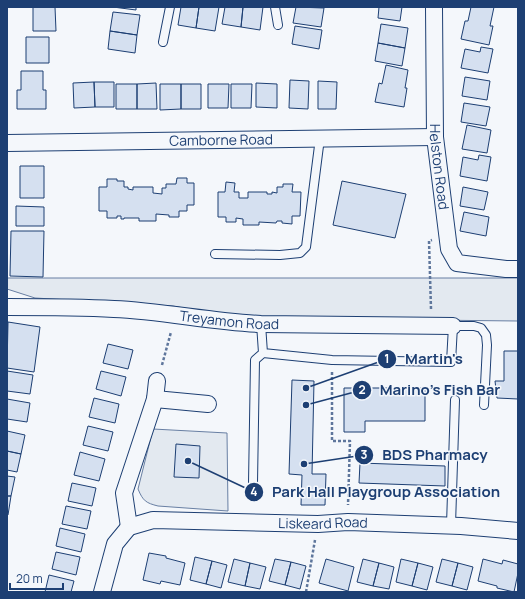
<svg xmlns="http://www.w3.org/2000/svg" width="525" height="599" viewBox="0 0 525 599" font-family="Manrope,sans-serif">
<style>
.green{fill:#e3e9f0;stroke:#687fa3}
.building{fill:#d5e0f0;stroke:#1d3f73}
.lines{fill:none;stroke-linecap:round;stroke-linejoin:round}
.service-casing{stroke:#1d3f73;stroke-width:10}
.minor-casing{stroke:#1d3f73;stroke-width:18}
.path{stroke:#5e769c;stroke-width:2.5;stroke-dasharray:3 2;stroke-linecap:butt}
.service{stroke:#f4f7fb;stroke-width:8}
.minor{stroke:#f4f7fb;stroke-width:16}
.labels{text-anchor:middle;stroke-width:3;stroke-linejoin:round;paint-order:stroke}
.street-label{font-size:14px;fill:#1d3f73;stroke:#f4f7fb}
.leader{fill:none;stroke:#1d3f73;stroke-width:1.5}
.callout-dot{fill:#1d3f73;stroke:#f4f7fb;stroke-width:1.5}
.mark-label{font-size:12px;text-anchor:middle;font-weight:bold;fill:#fff}
.callout-label{font-size:15px;text-anchor:middle;font-weight:bold;fill:#1d3f73;stroke:#f4f7fb;stroke-width:3;stroke-linejoin:round;paint-order:stroke}
</style>
<rect width="100%" height="100%" fill="#f4f7fb"/>
<!-- green -->
<path class="green" d="M7,278H518V321L236,318L173,306L35,298L7,289Z
M153,429L227,433L228,511L158,506C146,503 143,501 138,489Z"/>
<!-- building -->
<path class="building" d="M33,7H55L56,31H33Z
M113,7H136V10Z
M181,7H199L196,28L178,25Z
M199,7H219L215,31L196,28Z
M225,7H243L241,27L222,24Z
M243,7H263L260,30L241,27Z
M296,7L324,8L321,27L293,23Z
M379,7H402L400,21L378,18Z
M471,7H494L490,26H493L489,45L461,39L465,21H468Z
M113,12L140,15L137,35L110,31Z
M381,24L408,28L405,48L378,43Z
M295,26L322,30L319,49L292,44Z
M110,31L137,35L135,53L108,49Z
M26,37H49V63H26Z
M378,43L405,48L402,66L375,61Z
M481,47L493,49L488,73L461,68L465,49L480,52Z
M386,65L408,70L405,88H407L404,107L375,102L379,83L382,84Z
M21,71H43V90H46V109H17V90H21Z
M465,77L490,81L487,100L462,96Z
M290,80L309,81L308,109L289,108Z
M318,81L337,82L336,109H318Z
M94,82H114V107H95Z
M94,82L95,107L74,108L73,83Z
M156,83L157,109H137V84Z
M256,83L277,84V108L256,107Z
M116,84H137V109H116Z
M160,84H181V109L160,110Z
M181,84H201V109H181Z
M208,84H229L228,108H208Z
M231,84H252L251,108H231Z
M464,103L490,107L486,126L461,122Z
M467,125L491,130L487,153L462,149Z
M479,155L491,157L487,181L460,176L463,157L478,160Z
M20,166H44V198H20Z
M177,178H187V183H194V205H187V211H179V217H169V215L156,214V221H139V218H124V219H121V216H117V218H107V211H99V187H107V179H117V181H124V187H128V189L133,190V187H153V193L162,194V188H166V184H176Z
M342,181L406,194L395,238L333,225Z
M226,182L235,183L234,192H239V198H248V192H267V194H272V192L277,193V187H283V184H293L292,192H301L300,216H292V224L282,223V221H277L276,223L259,222V225H243V219L236,218V222H226V217H218V192H225Z
M463,187L488,192L484,210L460,206Z
M16,206L44,207V226H16Z
M464,212L489,217L486,236L460,231Z
M11,231H44L43,277L10,276Z
M8,322L40,327L34,372L7,368Z
M108,344L133,350L128,369L103,363Z
M504,351H518V399L497,398L495,381H504Z
M7,371L33,375L30,394L7,391Z
M101,371L126,377L121,396L96,389Z
M292,380L314,381L312,474H326L325,505H301L302,475L289,474Z
M344,388H425V421H365V432H344Z
M94,398L119,404L115,423L89,417Z
M7,399L30,403L27,422L7,419Z
M88,426L113,432L108,451L83,445Z
M7,431L25,435L21,454L7,451Z
M176,444L200,446L199,478L174,477Z
M7,451L21,454L17,472L7,470Z
M80,452L105,459L99,481L74,475Z
M360,463L445,466V486L359,483Z
M7,476L15,477L11,496H7Z
M72,483L96,488L92,506L68,501Z
M7,496H11L8,515H7Z
M66,506L91,511L87,529L62,524Z
M60,528L85,534L81,552L56,546Z
M56,552L80,557L76,575L52,569Z
M149,553L166,556V558L185,563L180,585L161,581L160,584L143,580Z
M195,557L212,561L206,584L190,580Z
M234,559L250,563L245,586L228,582Z
M275,559L291,562L285,585L269,581Z
M326,559L354,567L348,591L319,583Z
M363,559L379,563L373,586L357,582Z
M401,559L418,563L412,586L396,582Z
M442,559L458,563L452,586L436,582Z
M483,559L502,564L503,560L518,564V573L514,592L497,588V586L478,581Z
M212,561L227,565L221,588L206,584Z
M291,562L306,566L300,589L285,585Z
M250,563L266,567L260,589L245,586Z
M379,563L394,567L389,589L373,586Z
M418,563L433,567L427,590L412,586Z
M458,563L473,567L467,590L452,586Z
M49,575L74,581L71,592H45Z"/>
<g class="lines">
<!-- service casing -->
<g class="service-casing">
<path id="service" d="M275,7L278,25
M163,42L170,7
M215,254L280,255L300,253L306,247L320,138
M261,324L263,353L332,360L451,362L453,326H474L481,328L486,335L487,345L484,405
M253,483L255,360L263,353
M451,525L455,400"/>
</g>
<!-- minor casing -->
<g class="minor-casing">
<g id="minor">
<path id="s1" d="M434,7L435,137L449,249L457,263L506,269H518"/>
<path id="s2" d="M7,143L435,137"/>
<path id="s3" d="M7,307C43,307 79,307 114,309C163,311 212,322 261,324L453,326"/>
<path d="M155,399L208,404"/>
<path id="s4" d="M129,527L153,520L318,524L348,522L461,526L518,531"/>
<path d="M129,527L124,493L155,399L157,381"/>
<path d="M102,592L115,544L129,527"/>
</g>
</g>
<!-- path -->
<path class="path" d="M431,309L429,241L432,240
M162,365L171,332
M332,372V441H350L348,505
M306,592L315,540"/>
<!-- service -->
<use href="#service" class="service"/>
<!-- minor -->
<use href="#minor" class="minor"/>
</g>
<g class="labels">
<!-- street labels -->
<g class="street-label">
<text dy="5" stroke="none"><textPath href="#s2" startOffset="214">Camborne Road</textPath></text>
<text dy="5" stroke="none"><textPath href="#s1" startOffset="160">Helston Road</textPath></text>
<text dy="5" stroke="none"><textPath href="#s3" startOffset="223">Treyamon Road</textPath></text>
<text dy="5" stroke="none"><textPath href="#s4" startOffset="195">Liskeard Road</textPath></text>
</g>
</g>
<!-- callouts -->
<path class="leader" d="M306 388L387 359M306 405L362 390M304 464L364 455M188 461L254 492"/>
<g class="callout-dot">
<circle cx="306" cy="388" r="4"/>
<circle cx="306" cy="405" r="4"/>
<circle cx="304" cy="464" r="4"/>
<circle cx="188" cy="461" r="4"/>
<circle cx="387" cy="359" r="10"/>
<circle cx="362" cy="390" r="10"/>
<circle cx="364" cy="455" r="10"/>
<circle cx="254" cy="492" r="10"/>
</g>
<g class="mark-label">
<text x="387" y="363">1</text>
<text x="362" y="394">2</text>
<text x="364" y="459">3</text>
<text x="254" y="496">4</text>
</g>
<g class="callout-label">
<text x="434" y="364">Martin's</text>
<text x="440" y="395">Marino's Fish Bar</text>
<text x="435" y="460">BDS Pharmacy</text>
<text x="386" y="497">Park Hall Playgroup Association</text>
</g>
<!-- border -->
<rect width="525" height="599" fill="none" stroke="#1d3f73" stroke-width="16"/>
<!-- scale -->
<path d="M10 583v6h53v-6" fill="none" stroke="#1d3f73" stroke-width="2"/>
<text x="16" y="583" font-size="12" fill="#1d3f73" stroke="#f4f7fb" stroke-width="3" paint-order="stroke">20 m</text>
</svg>
